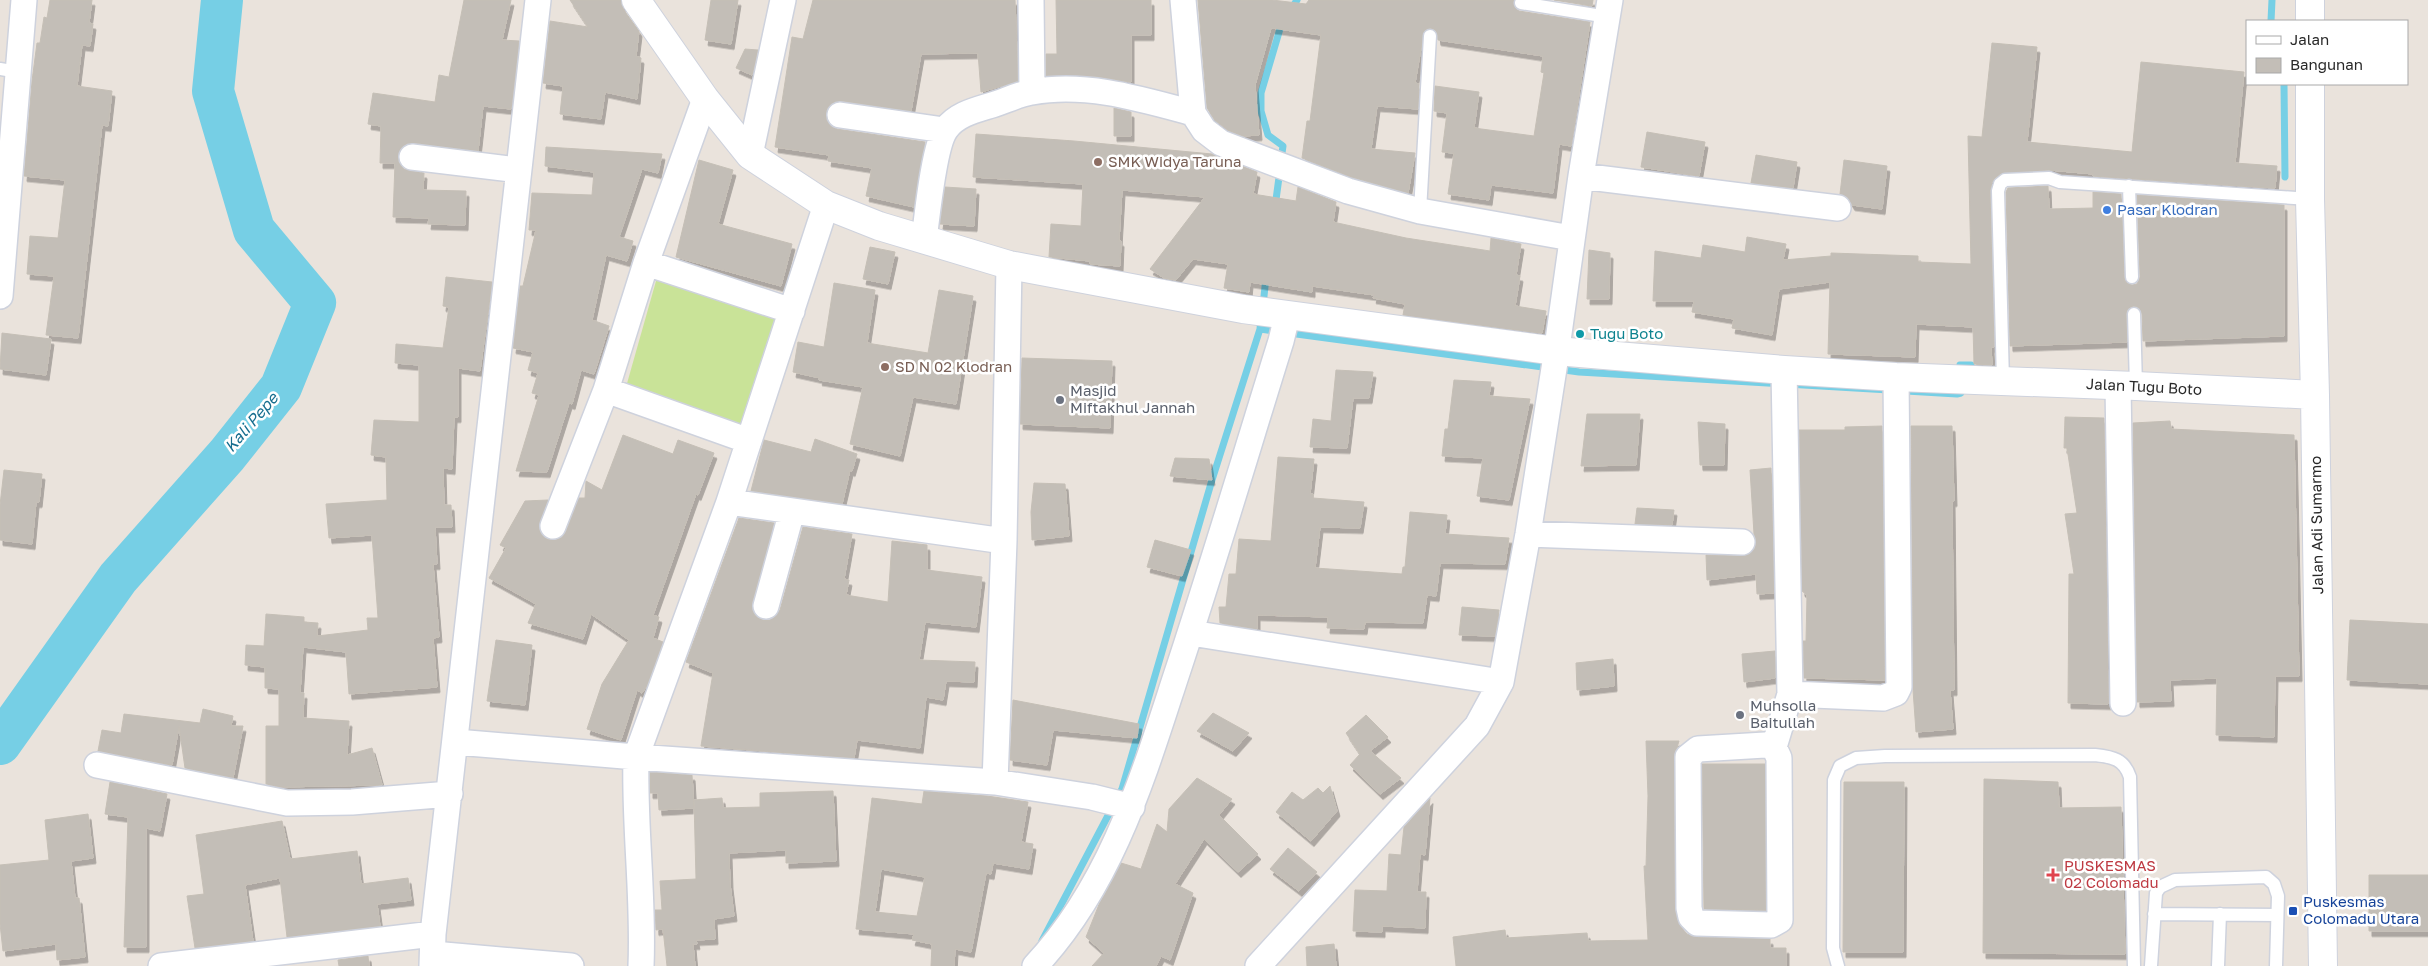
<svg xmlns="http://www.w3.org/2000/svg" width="2428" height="966" viewBox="0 0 2428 966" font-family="'Golos Text',sans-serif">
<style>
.pitch{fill:#c9e398}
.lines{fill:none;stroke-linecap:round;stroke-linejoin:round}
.stream{stroke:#76cfe5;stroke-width:7}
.river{stroke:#76cfe5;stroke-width:42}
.building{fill:#c3beb7;stroke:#c5bfb6;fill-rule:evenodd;filter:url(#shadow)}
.lane-casing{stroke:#ced2dd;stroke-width:15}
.street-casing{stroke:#ced2dd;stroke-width:28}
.secondary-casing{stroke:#ced2dd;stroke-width:30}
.lane{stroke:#fff;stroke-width:12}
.street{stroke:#fff;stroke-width:25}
.secondary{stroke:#fff;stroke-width:28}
.education-dot{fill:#8d6e63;stroke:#fff;stroke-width:2}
.shop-dot{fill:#3f7fe0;stroke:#fff;stroke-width:2}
.culture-dot{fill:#0f9aa8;stroke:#fff;stroke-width:2}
.worship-dot{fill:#6b7280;stroke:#fff;stroke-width:2}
.health-dot{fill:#e0444e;stroke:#fff;stroke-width:2}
.transit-dot{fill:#1a4fb4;stroke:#fff;stroke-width:2}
.labels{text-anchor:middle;stroke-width:5;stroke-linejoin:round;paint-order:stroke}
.education-label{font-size:15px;fill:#785e54;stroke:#fff;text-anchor:start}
.shop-label{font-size:15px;fill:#366cbe;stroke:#fff;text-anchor:start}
.culture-label{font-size:15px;fill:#0d838f;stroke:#fff;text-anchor:start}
.street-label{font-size:15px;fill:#292929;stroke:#fff}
.worship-label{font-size:15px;fill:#5b616d;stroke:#fff;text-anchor:start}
.health-label{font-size:15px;fill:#be3a42;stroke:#fff;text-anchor:start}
.transit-label{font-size:15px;fill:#164399;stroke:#fff;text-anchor:start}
.water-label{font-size:16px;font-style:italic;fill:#176e8f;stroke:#fff}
</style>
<defs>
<filter id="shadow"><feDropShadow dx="3" dy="5.5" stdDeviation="0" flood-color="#0004"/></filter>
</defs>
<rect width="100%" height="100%" fill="#eae3dc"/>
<!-- pitch -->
<path class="pitch" d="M658,274L776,317L740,431L624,394Z"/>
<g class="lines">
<!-- stream -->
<path class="stream" d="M1290,11L1297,0
M2271,21L2272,0
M2284,84L2285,177
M1281,160L1283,146L1268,135L1261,111V93L1282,22
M1275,207L1280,170
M1263,306L1266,277
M1260,329L1579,372L1957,394L1961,393V386
M1961,375L1960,365H1971
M1042,941L1122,789L1212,480L1260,329L1261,317"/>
<!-- river -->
<path class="river" d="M0,744L118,578L227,455L281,387L315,303L254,230L213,91L222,0"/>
</g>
<!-- building -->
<path class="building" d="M50,0H92L89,23L93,24L90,46L82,45L77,86L112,91L108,126L102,125L78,338L46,335L54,276L27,274L30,236L58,238L65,180L24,176L32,81L37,43H40L44,17L47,18Z
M464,0H511L502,40L519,41L511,109L483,106L478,151L413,143L406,144L398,155L399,163L404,169L424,173L423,190L466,191L465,225L428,224L429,218L393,217L395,163H380L381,126L368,124L373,93L435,102L439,75L449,77Z
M570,0H621L623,9L639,31L636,56L641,58L637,99L605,92L601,119L560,114L563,86L543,83L550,21L588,27Z
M711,0H738L731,44L705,40Z
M813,0H1015L1018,81L981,92L978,53L921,54L911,111L842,101L834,102L828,107L826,113L827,121L837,129L925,142L914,207L866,196L872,168L828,161L829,155L775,147L792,37L803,39Z
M1056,0H1151V35H1131V82L1094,76H1046V54H1057Z
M1198,0H1272L1306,4L1309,0H1514V6L1519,11L1590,22L1571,146L1559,144L1553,193L1491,185L1489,200L1448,194L1454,153L1442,152L1447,113L1434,111L1435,86L1479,92L1474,128L1534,136L1544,73L1541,72L1543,56L1438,40L1437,33L1434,29L1430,28L1424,31L1415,83L1419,84L1418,109L1377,106L1371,149L1415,153L1408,193L1352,177L1302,158L1307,121H1310L1321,35L1271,28L1255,85L1259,135L1243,136L1228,130L1215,120L1207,108Z
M1554,0H1593L1592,6Z
M1992,43L2037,47L2027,142L2132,152L2141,62L2244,72L2235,163L2277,166L2275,188L2093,176V174L2049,170L2000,174L1992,181L1990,191L1994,347H1991L1992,365L1974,364L1973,327L1916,324L1915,357L1828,354L1830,282L1779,289L1772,335L1732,328L1734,319L1692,312L1694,301H1653L1655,251L1701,258L1703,245L1745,252L1747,237L1786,244L1783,260L1831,256V253L1918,256V262L1971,264L1968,136L1982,137Z
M745,49L758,50L752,75L736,68Z
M1114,108L1131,112V136H1114Z
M1647,132L1705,142L1699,176L1641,167Z
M976,134L1074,141L1212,154L1257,172L1253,194L1296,201L1298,187L1336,202L1333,222L1406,238L1490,251L1491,238L1521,244L1516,275L1520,276L1515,306L1546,311L1542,333L1403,315L1405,304L1373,298L1374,295L1312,286V292L1250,282L1249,292L1224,288L1228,264L1193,259L1176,280L1164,278L1150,269L1205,197L1122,190L1119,241H1121L1120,266L1090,264V261L1049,257L1051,224L1081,226L1083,184L973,177Z
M546,147L662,154L658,173L642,169L619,237L633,241L627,261L606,255L592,320L609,326L594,374L581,370L572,404L569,403L547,472L516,471L539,395L532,393L538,373L528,370L533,352L513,348L520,286H523L536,230H529L532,193L592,195L594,172L545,166Z
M1756,155L1797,162L1793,188L1751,183Z
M699,160L733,170L718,224L792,244L781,286L676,257Z
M1844,160L1887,166L1882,209L1852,205L1847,197L1840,194Z
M2048,186L2049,209L2093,208V192L2121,194L2124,277L2125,282L2132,285L2137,284L2140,277L2137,195L2284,205V336L2143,341L2142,313L2138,307L2133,306L2127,310L2126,314L2127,342L2010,346L2006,192L2008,188Z
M945,187L976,189L974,226L940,224Z
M870,247L895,252L888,284L863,279Z
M1589,250L1610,253L1609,299H1587Z
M446,277L492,282L480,371L458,368V417H454L452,469L443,468L444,505H451L452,527H435L437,564H433L439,637L433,638L437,687L349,694L346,652L303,647L300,693H304L303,718L349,721L347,755L372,748L382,785L280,787L266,784V726H279V689L265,688V667L245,665L246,645L264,646L266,614L304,617V622L318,623L317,636L368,630L367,618H378L372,535L329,538L326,504L387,500L386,457L371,455L374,420L419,422V365L395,363L396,344L443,348L449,307L443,306Z
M834,283L875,290L867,343L928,353L939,290L973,296L956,404L913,397L900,456L850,444L863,387L819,380L820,378L793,372L798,342L824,347Z
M2,333L51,339L46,375L0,369Z
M1022,358L1112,361L1110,428L1020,424Z
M1336,370L1373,372L1369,398H1353L1347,448L1310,447L1313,419L1331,421Z
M1454,380L1491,382L1489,396L1530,399L1509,500L1477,496L1483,458L1442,456L1445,429H1448Z
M1587,414H1640L1636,465L1581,466Z
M2065,417L2104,418L2108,704L2068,703L2069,574H2074L2065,514L2077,513L2067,448H2064Z
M2170,421L2171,429L2294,435L2299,676H2275L2274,737L2216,735L2217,678L2170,680L2171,701L2137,702L2133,423Z
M1698,422L1725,424L1724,465H1700Z
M1882,426L1885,680L1804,678L1803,641H1806L1807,595L1802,591L1799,430H1845V427Z
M1911,426H1952L1954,501H1952L1954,690H1950L1953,729L1916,732L1913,690Z
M623,435L673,454L678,440L714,453L698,495L696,494L653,615L659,617L653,638L663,642L647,686L642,693L637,690L621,740L587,729L602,684L629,640L591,614L583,639L528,623L536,604L489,578L506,548L500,545L525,501L548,500L539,529L547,539L555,540L562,537L566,531L579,498H585L586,481L602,490Z
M815,439L857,454L852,471L850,470L842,504L751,491L764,440L811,452Z
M1278,457L1314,459L1310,494H1313V498L1364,502L1360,528L1320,527L1315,568L1402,574L1403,567H1405L1410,512L1447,515L1445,534L1509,538L1505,564L1440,563L1436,596L1427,595L1423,623L1365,622L1364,629L1327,628L1328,617L1257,615V629L1220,623L1219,607H1226L1229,574H1236L1239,539L1271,541Z
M1175,458L1209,459L1212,480L1170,476Z
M1771,468L1774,593L1757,594L1756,574L1707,580L1706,555L1742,556L1749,554L1754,549L1756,542L1754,534L1750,470Z
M4,470L42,474L39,502H36L32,544L0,540V505Z
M1034,483L1065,484L1069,536L1032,540L1031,512Z
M1637,508L1674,510L1672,525L1635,524Z
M739,518L774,523L752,603L755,616L763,620H770L780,610L803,527L852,534L844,579L849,580L846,595L888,602L892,541L927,545V570L982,577L976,627L925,622L919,660L975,662L974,682L946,681L943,700L926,697L920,748L857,740L854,758L701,746L713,673L686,662Z
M1155,540L1191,550L1182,576L1147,567Z
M1462,607L1499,610L1495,636L1459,635Z
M2350,620L2428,624V684L2347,680Z
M496,640L532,645L525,705L487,701Z
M1775,651V678L1744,682L1742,654Z
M1613,659L1614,686L1577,690L1576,663Z
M1013,700L1139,724L1137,738L1053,730L1047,765L1010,760Z
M203,709L233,716L231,726H243L233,778L185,768L179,726L172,765L98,751L102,730L121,733L124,714L200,723Z
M1213,713L1249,733L1233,751L1197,731Z
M1366,715L1388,737L1370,751L1401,778L1380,794L1350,765L1360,754L1346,733Z
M1646,741H1679L1674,757L1675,908L1681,927L1687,934L1697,937L1770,939V948H1786V966H1456L1453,937L1505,930L1506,938L1587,933L1588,941L1648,940L1644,866H1646L1648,796Z
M1702,764H1765L1766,910L1704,909Z
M650,772L692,775L694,808L659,810L658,793H650Z
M1197,778L1232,799L1219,815L1258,854L1238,872L1204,839L1175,884L1193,893L1170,960L1161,956L1156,966H1092L1104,953L1086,937L1100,902L1121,863L1141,869L1157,824L1167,832L1169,809Z
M1984,779L2058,782L2059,808L2121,807L2125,954L1983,953Z
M110,782L167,794L160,831L146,828V947H124L128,817L105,814Z
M1844,782H1904L1903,952H1843Z
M1330,786L1337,811L1311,841L1276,812L1292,792L1303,800L1318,788L1323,793Z
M833,791L836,861L786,863V850L729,853L730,884L734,916L714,919L715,939L696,940L697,944H693L695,966H667L663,929L656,930L655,910H662L660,881L696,879L694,800L722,798L723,808L760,807V793Z
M924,791L987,796L1028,802L1021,842L1033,844L1029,869L993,863L991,874L986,873L971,952L955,949L954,966H931L932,944L912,940L914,934L856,929L872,798L922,804ZM881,869L925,877L917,916L875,912Z
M1430,798L1425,855L1420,854L1417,892H1426L1425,928L1382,926V932L1353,931L1355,890L1387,891L1389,854L1401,855L1404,827Z
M88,814L93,858L71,861L75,898H79L85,957L57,960L56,944L3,951L0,924V865L49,860L45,820Z
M282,821L290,859L357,851L361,884L408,878L411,900L377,904L380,926L287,937L280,878L245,885L253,941L195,948L187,896L204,894L196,835Z
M1288,848L1317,872L1299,891L1270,869Z
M2369,875H2428V931H2369Z
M1334,944L1336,966H1307L1306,947Z
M368,956L369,966H339L338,960Z"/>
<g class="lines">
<!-- lane casing -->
<g class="lane-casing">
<path id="lane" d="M1521,3L1608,17
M0,69L18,72
M2129,186L2132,277
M1420,211L1430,36
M2134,314L2136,386
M2003,381L1998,191L2000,184L2005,180L2049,178L2060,182L2310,199
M2154,914L2277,915
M1838,966L1833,948L1834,780L1840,766L1856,758L1885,756L2095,755C2113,757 2124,759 2130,777L2134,966
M2151,966L2156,893L2160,887L2175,880L2266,877L2274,884L2278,896L2276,966
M2218,966L2220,914"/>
</g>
<!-- street casing -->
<g class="street-casing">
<path id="street" d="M1031,0L1032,92
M1183,0L1193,113
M840,115L944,130
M750,155L783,0
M412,157L518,170
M1581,176L1838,208
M924,240C927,217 934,145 946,129C957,114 976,110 992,105C1005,101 1019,94 1032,92C1086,82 1141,99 1193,113L1204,130L1221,143L1348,191L1420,211L1571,238
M646,263L792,311
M0,296L24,0
M2118,385L2123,703
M606,390L749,441
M729,502L1004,541
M553,526L606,390L646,263L705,99
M1528,534L1742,542
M766,606L792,511
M1191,633L1501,682
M1790,694L1883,698L1896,693L1899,687L1896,377
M456,742L636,757L995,782L1092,797L1132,807
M1765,745L1774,747L1779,758L1780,920L1771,925L1697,923L1691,917L1689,908L1688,757L1698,749Z
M1774,747L1790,694L1784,370
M97,765L287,803L352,802L450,794
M995,782L1004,541L1009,265
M433,954L571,966
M161,966L433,934
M432,966L433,934L538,0
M641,966C644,896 634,827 636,757L729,502L826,205
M1035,966C1111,885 1142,780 1176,676C1213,565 1246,453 1281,341L1287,316
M1258,966L1477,726L1501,682L1528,534L1555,362L1581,176L1610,0"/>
</g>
<!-- secondary casing -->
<g class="secondary-casing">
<path id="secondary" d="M636,0L705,99L750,155L826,205L879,226L1009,265L1243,309L1556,351L1784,370L1896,377L2136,386L2315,395
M2310,21V0
M2310,84V199L2315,395L2323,966"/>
</g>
<!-- lane -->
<use href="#lane" class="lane"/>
<!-- street -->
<use href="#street" class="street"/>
<!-- secondary -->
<use href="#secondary" class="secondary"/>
</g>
<!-- markers -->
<g class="education-dot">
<circle cx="1098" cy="162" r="5"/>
<circle cx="885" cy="367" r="5"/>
</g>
<circle class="shop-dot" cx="2107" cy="210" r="5"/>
<circle class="culture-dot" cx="1580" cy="334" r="5"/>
<g class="worship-dot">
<circle cx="1060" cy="400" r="5"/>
<circle cx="1740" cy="715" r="5"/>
</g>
<path class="health-dot" d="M2050.5 867.5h5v5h5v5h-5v5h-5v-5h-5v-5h5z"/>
<rect class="transit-dot" x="2288" y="906" width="10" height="10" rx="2.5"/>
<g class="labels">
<!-- education labels -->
<g class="education-label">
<text x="1108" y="167">SMK Widya Taruna</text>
<text x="895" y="372">SD N 02 Klodran</text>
</g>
<!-- shop labels -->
<g class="shop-label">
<text x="2117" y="215">Pasar Klodran</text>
</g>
<!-- culture labels -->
<g class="culture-label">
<text x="1590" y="339">Tugu Boto</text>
</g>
<!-- street labels -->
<g class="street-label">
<text transform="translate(2144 387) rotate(3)" y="5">Jalan Tugu Boto</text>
<text transform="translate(2317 525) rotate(-91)" y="5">Jalan Adi Sumarmo</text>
</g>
<!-- worship labels -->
<g class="worship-label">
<text x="1070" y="396">Masjid<tspan x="1070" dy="17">Miftakhul Jannah</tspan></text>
<text x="1750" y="711">Muhsolla<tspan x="1750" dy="17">Baitullah</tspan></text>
</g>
<!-- health labels -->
<g class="health-label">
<text x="2064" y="871">PUSKESMAS<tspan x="2064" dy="17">02 Colomadu</tspan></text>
</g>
<!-- transit labels -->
<g class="transit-label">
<text x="2303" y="907">Puskesmas<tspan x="2303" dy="17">Colomadu Utara</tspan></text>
</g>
<!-- water labels -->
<g class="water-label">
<text transform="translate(251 422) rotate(-49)" y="6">Kali Pepe</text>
</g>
</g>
<!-- legend -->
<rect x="2246" y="20" width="162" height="65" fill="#ffffff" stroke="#a9a9a9"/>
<rect x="2256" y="36" width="25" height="8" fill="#ffffff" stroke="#a9a9a9"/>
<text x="2290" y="45" font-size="15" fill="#292929">Jalan</text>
<rect x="2256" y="58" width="25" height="15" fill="#c3beb7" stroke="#a9a9a9"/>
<text x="2290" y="70" font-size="15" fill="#292929">Bangunan</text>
</svg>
